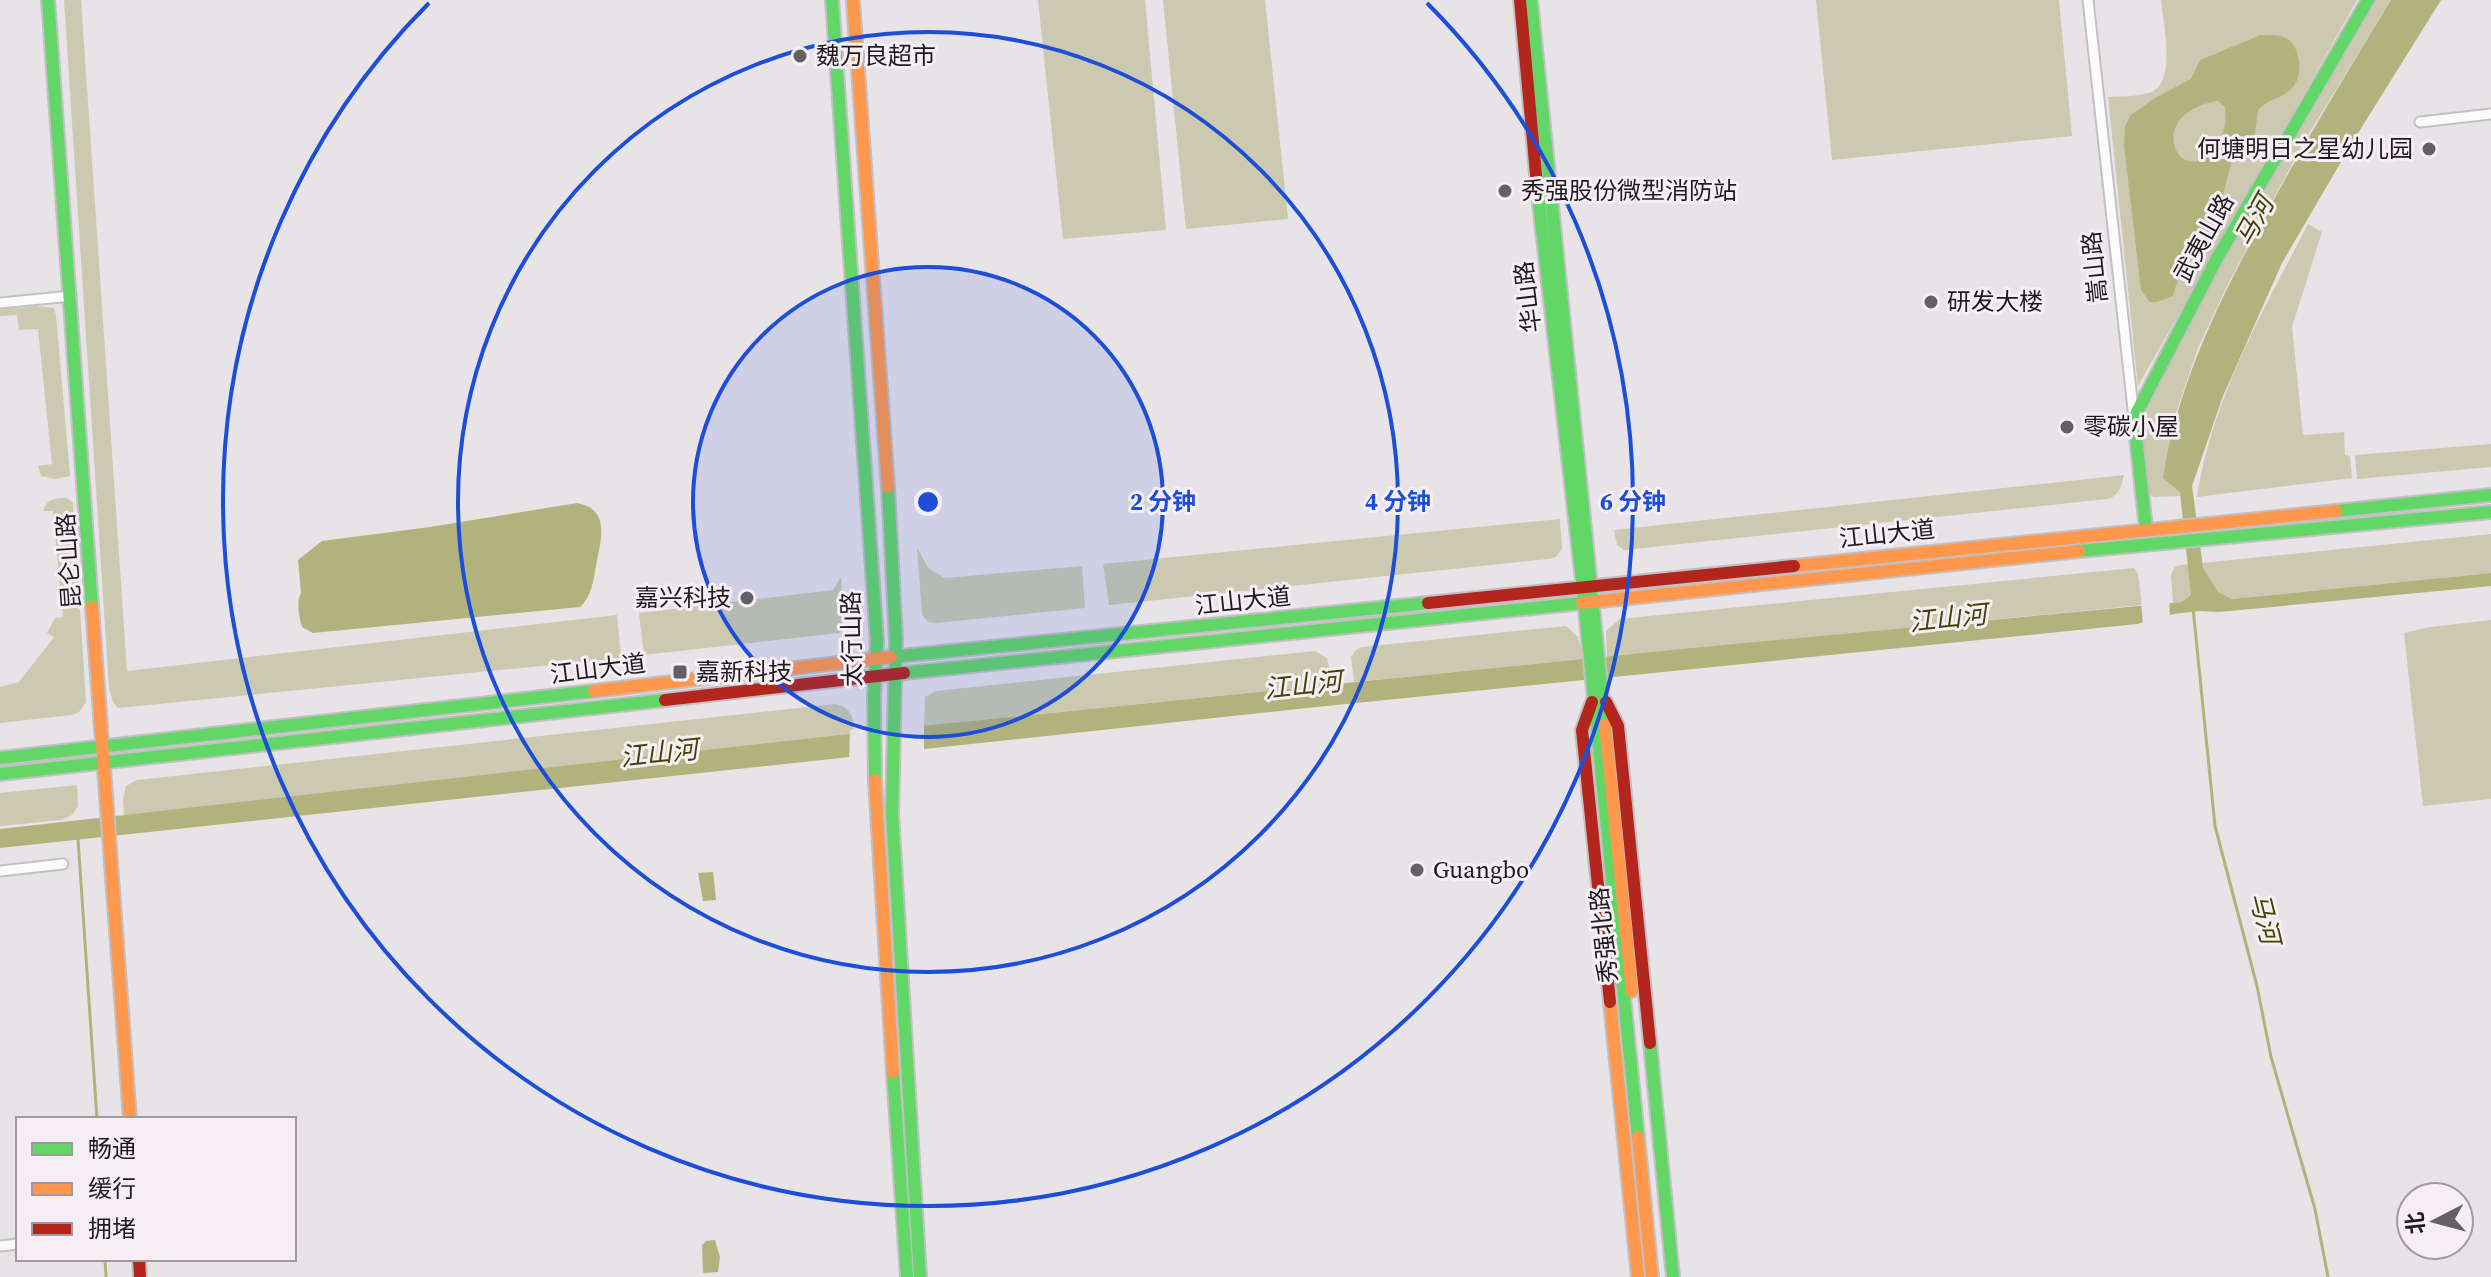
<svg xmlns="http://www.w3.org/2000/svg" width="2491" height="1277" viewBox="0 0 2491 1277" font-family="'Source Serif 4','Noto Sans SC',serif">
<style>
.green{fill:#cbcab0}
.water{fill:#b2b27c;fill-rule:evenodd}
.pier{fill:#e7e3e7}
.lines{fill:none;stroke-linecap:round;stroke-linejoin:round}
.stream{stroke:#b2b27c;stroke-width:3}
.street-casing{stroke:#c3c0c3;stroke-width:13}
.fast-casing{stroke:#c3c0c3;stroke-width:16}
.slow-casing{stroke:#c3c0c3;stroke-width:16}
.jam-casing{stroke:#c3c0c3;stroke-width:16}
.street{stroke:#fbfbfb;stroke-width:9}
.fast{stroke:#63d668;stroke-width:12}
.slow{stroke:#ff974d;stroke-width:12}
.jam{stroke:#b3261e;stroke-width:12}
.ring{fill:none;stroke:#1d4ed8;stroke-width:4}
.poi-dot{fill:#646164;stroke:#f6eef5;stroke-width:3}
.labels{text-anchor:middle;stroke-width:6;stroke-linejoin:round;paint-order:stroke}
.poi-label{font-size:24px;fill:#1e1b1d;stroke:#f6eef5;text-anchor:start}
.street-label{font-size:24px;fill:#1e1b1d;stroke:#f6eef5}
.water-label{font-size:26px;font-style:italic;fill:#434303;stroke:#f6eef5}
.centre{fill:#1d4ed8;stroke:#f6eef5;stroke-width:4}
.ring-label{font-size:24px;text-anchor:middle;font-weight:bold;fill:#1d4ed8;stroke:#f6eef5;stroke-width:6;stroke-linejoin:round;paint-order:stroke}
</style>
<rect width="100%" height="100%" fill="#e7e3e7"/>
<!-- green -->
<path class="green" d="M64,0H81L127,671L617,615L621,658L118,708L113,702L109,687Z
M1038,0H1145L1166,230L1063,239Z
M1163,0H1265L1288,219L1186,229Z
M1816,0H2059L2072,136L1832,160Z
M2161,0H2357L2138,386L2108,97C2122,96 2141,97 2153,91C2176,80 2163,22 2161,0Z
M2373,0H2391L2305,140L2227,286L2198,348L2175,416L2180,496L2154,497L2147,493L2141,437L2147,411L2234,233Z
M2308,224L2322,232L2292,327L2303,435L2344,432L2345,455L2350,456L2352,478L2197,497C2212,399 2263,311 2308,224Z
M36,306L54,308L56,315L70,476L55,479L41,476L38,466L52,464L38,329L19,330L17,315L0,316V310Z
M2491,444V467L2357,479L2355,455Z
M2124,475C2121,486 2120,496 2107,499L1624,550L1617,545L1614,530Z
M66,498L73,502L86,702L79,712L72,715L0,723V687L19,682L54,637L47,633L55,618L63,617L53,511H43C47,499 54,498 66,498Z
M1560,519L1562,549L1556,557L1548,559L1109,605L1103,564Z
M2491,534V573L2232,599L2173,603L2171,575L2175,567L2181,565Z
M917,547L928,568L945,578L1082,566L1085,608L937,623L928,622L922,615Z
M2134,568L2138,574L2142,605L1607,657L1606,631L1620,619Z
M841,577L844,629L839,633L644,655L639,613L833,590Z
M2491,620V799L2423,806L2404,633L2430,627Z
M1566,626L1578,637L1584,659L1354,682L1351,657L1356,650L1362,647Z
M1315,651L1327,658L1333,684L924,726L925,697L936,691Z
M835,704C851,706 854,719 855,734L124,816L123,800L126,786L137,780Z
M77,785L78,806L72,815L61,820L0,826V793Z"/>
<!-- water -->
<path class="water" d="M2391,0H2441L2355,138L2282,263L2223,396L2192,486L2203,568L2218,592L2232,599L2491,573V586L2219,612L2198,611L2174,614L2137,624L1307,708L0,848V829L911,727L1682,649L2182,602L2191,595L2180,492L2163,478C2177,389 2214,311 2256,233C2298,153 2344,77 2391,0Z
M2261,35C2270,35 2279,34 2286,38C2302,47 2304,79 2290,90C2280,99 2269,98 2258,110L2255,133L2249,144L2240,148L2231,162L2218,217L2207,236L2189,249L2184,257L2173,296L2157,302H2150L2141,290L2124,145L2125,126L2131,115L2155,98L2191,79L2200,60ZM2218,101L2225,107C2227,121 2224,137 2215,148C2180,193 2141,113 2218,101Z
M577,503C612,509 600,542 596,566C593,581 592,596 580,607L313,633L302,627C299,617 296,602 301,593L298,560L322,541L430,527Z
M713,872L716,900L703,901L698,873Z
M715,1240L720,1257L718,1272L703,1273L702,1245L706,1241Z"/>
<!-- pier -->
<path class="pier" d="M2169,599L2170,619L2143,627L2141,601Z
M924,722V753L849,761L850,730Z"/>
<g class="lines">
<!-- stream -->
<path class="stream" d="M2193,608L2215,826L2257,986L2271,1057L2315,1209L2328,1277
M78,839L97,1119
M105,1259L106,1277"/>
<!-- street casing -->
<g class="street-casing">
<path id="street" d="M2088,0L2134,418
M2420,122L2491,114
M0,303L71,296
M0,871L63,864
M0,1246L18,1244"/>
</g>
<!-- fast casing -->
<g class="fast-casing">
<path id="fast" d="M48,0L92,607
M832,0L877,642L874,696L875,780
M1531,0L1605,725
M1537,185L1583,589L1638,1137
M888,487L896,640L892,814L920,1277
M2336,511L2491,495
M2146,529L2134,418L2216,260L2368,0
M2079,551L2491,512
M891,657L1428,603
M904,673L1582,603
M0,758L594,691
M0,774L665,700
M1650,1043L1673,1277
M893,1072L907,1277"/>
</g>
<!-- slow casing -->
<g class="slow-casing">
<path id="slow" d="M853,0L888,487
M1794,566L2336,511
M1582,603L2079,551
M92,607L130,1119
M594,691L891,657
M1605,725L1632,991
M875,780L893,1072
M1610,1002L1638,1277
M1638,1137L1652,1277"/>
</g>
<!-- jam casing -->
<g class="jam-casing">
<path id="jam" d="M1520,0L1537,185
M1428,603L1794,566
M665,700L904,673
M1592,702L1582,730L1610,1002
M1606,702L1618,726L1650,1043
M139,1259L140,1277"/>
</g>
<!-- street -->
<use href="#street" class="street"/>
<!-- fast -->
<use href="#fast" class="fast"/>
<!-- slow -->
<use href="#slow" class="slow"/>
<!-- jam -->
<use href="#jam" class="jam"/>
</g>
<!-- distance rings -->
<circle cx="928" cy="502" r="235" fill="#1d4ed8" fill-opacity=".12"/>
<g class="ring">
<circle cx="928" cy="502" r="235"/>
<circle cx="928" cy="502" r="470"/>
<path d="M1427 3A705 705 0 1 1 429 3"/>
</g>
<!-- markers -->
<g class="poi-dot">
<circle cx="800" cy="56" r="8"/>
<circle cx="2429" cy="149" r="8"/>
<circle cx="1505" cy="191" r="8"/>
<circle cx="1931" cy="302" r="8"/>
<circle cx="2067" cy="427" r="8"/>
<circle cx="747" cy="598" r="8"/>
<rect x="672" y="664" width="16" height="16" rx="4"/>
<circle cx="1417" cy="870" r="8"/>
</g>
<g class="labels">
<!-- poi labels -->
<g class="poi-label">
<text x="816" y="64">魏万良超市</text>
<text x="2413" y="157" text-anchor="end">何塘明日之星幼儿园</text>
<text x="1521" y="199">秀强股份微型消防站</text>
<text x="1947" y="310">研发大楼</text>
<text x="2083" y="435">零碳小屋</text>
<text x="731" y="606" text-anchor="end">嘉兴科技</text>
<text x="696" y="680">嘉新科技</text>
<text x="1433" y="878">Guangbo</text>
</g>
<!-- street labels -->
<g class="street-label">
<text transform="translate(2204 238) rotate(-61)" y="8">武夷山路</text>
<text transform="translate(2095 267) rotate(-96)" y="8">嵩山路</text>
<text transform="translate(1528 297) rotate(-97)" y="8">华山路</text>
<text transform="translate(1887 534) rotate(-6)" y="8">江山大道</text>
<text transform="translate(69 561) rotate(-94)" y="8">昆仑山路</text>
<text transform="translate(1243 601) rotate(-6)" y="8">江山大道</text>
<text transform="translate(852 639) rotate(-91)" y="8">太行山路</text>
<text transform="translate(598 669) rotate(-7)" y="8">江山大道</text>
<text transform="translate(1604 935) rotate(-96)" y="8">秀强北路</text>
</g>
<!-- water labels -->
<g class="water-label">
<text transform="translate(2254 221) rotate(-61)" y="9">马河</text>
<text transform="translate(1948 618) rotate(-6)" y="9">江山河</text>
<text transform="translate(1303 685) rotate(-6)" y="9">江山河</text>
<text transform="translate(659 753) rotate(-6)" y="9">江山河</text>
<text transform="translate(2265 918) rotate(76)" y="9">马河</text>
</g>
</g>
<circle cx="928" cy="502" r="12" class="centre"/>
<g class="ring-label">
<text x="1163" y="510">2 分钟</text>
<text x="1398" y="510">4 分钟</text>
<text x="1633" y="510">6 分钟</text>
</g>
<!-- legend -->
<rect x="16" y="1117" width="280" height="144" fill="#f6eef5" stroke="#a09a9f" stroke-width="2"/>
<rect x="32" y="1143" width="40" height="12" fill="#63d668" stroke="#a09a9f" stroke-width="2"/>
<text x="88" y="1157" font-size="24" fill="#1e1b1d">畅通</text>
<rect x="32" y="1183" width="40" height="12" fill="#ff974d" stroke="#a09a9f" stroke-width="2"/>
<text x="88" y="1197" font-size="24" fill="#1e1b1d">缓行</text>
<rect x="32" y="1223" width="40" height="12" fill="#b3261e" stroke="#a09a9f" stroke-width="2"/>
<text x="88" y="1237" font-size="24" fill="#1e1b1d">拥堵</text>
<!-- north arrow -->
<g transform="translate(2435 1221) rotate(264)"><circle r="38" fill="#f6eef5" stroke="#a09a9f" stroke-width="2"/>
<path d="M0-6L14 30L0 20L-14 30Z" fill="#646164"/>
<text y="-12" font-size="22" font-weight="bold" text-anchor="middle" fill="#1e1b1d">北</text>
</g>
</svg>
